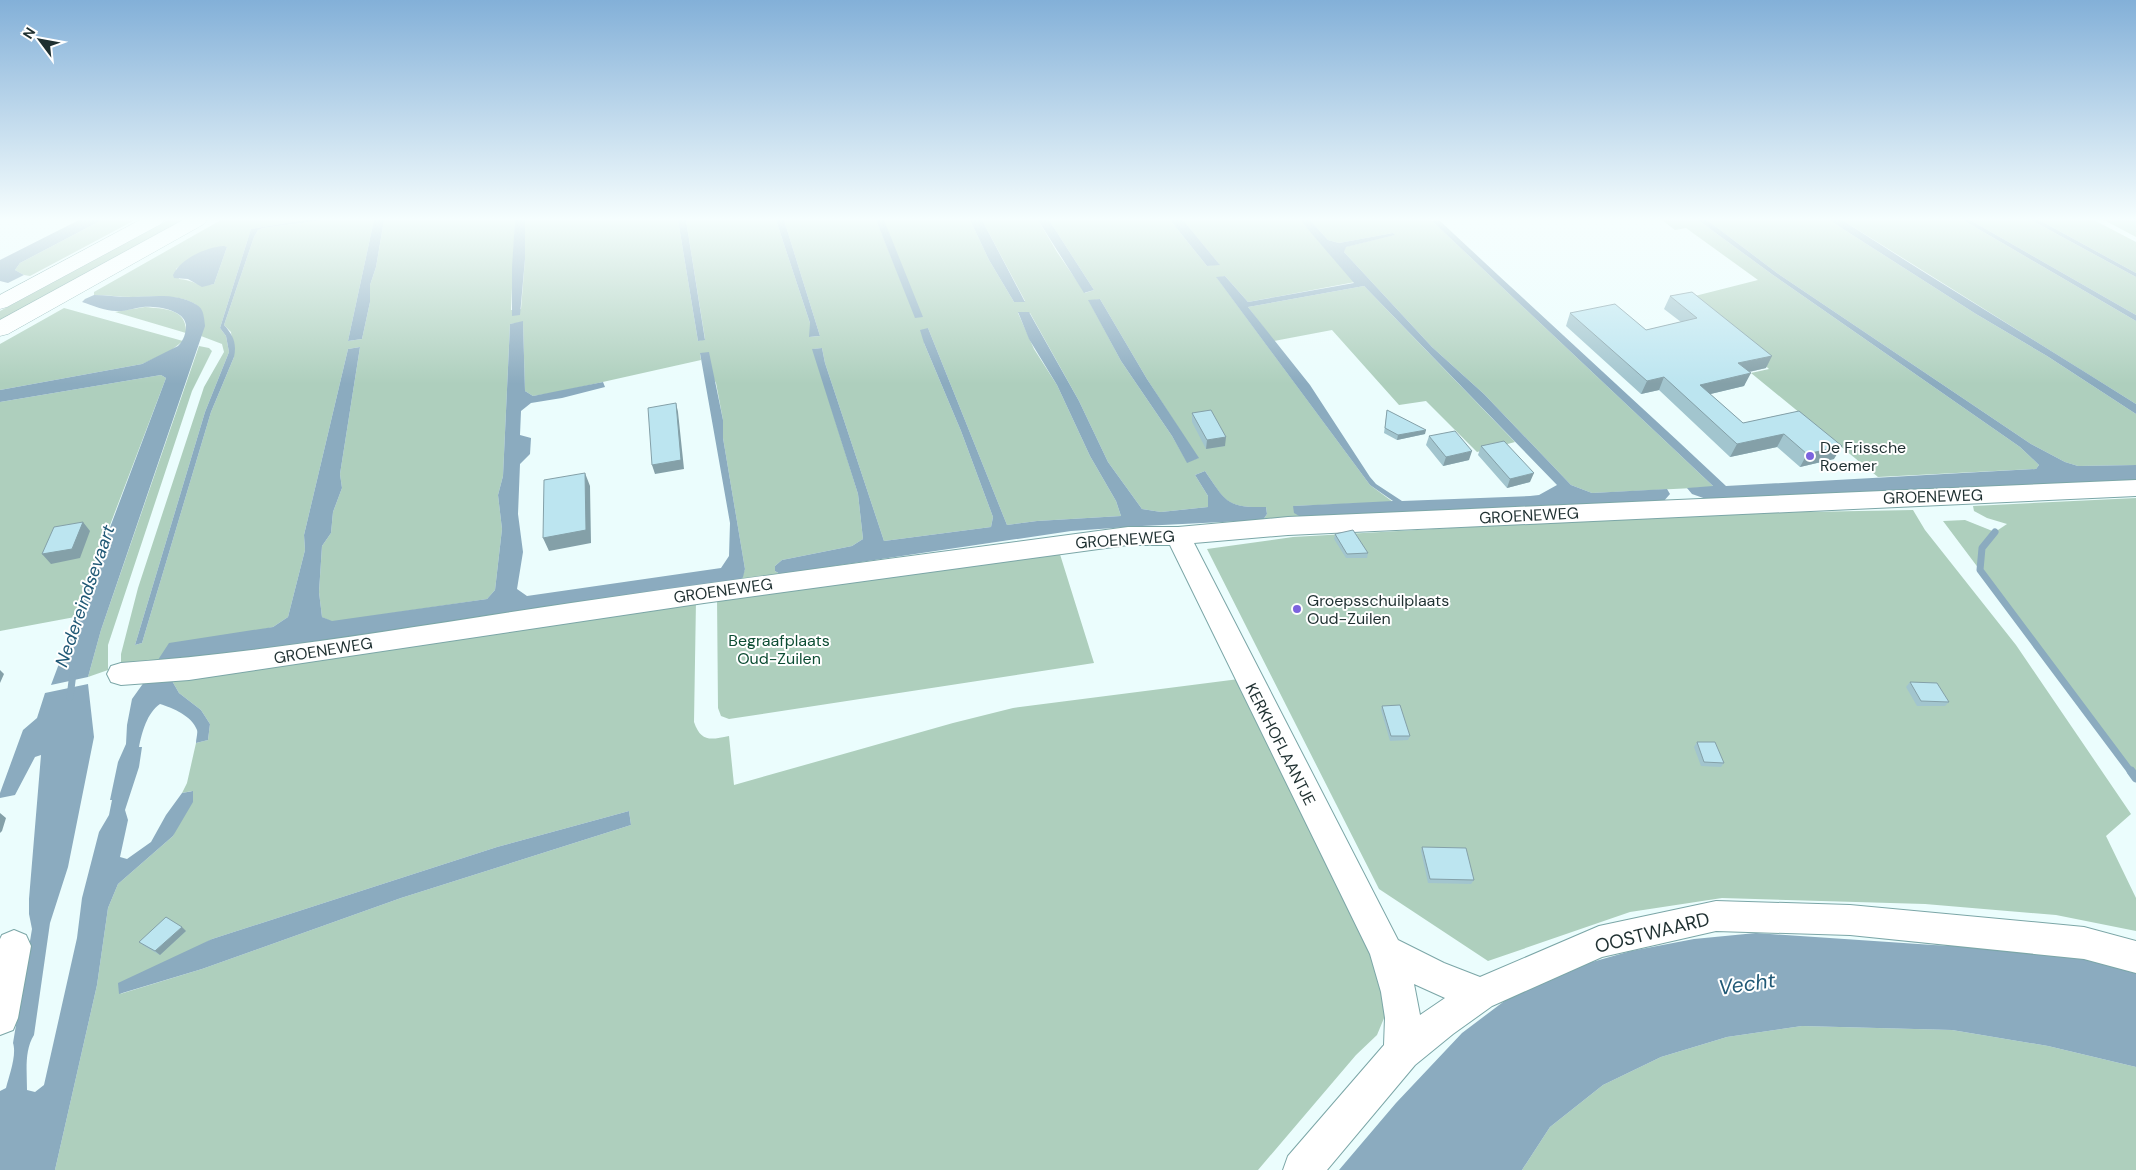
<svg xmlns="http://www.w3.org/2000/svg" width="2136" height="1170" viewBox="0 0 2136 1170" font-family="'DM Sans',sans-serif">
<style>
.green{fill:#aecfbd;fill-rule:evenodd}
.water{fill:#8babbf;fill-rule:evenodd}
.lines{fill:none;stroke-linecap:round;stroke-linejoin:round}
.stream-far1{stroke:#8babbf;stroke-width:7}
.stream{stroke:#8babbf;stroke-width:9}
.minor-casing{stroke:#7ba6a7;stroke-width:2}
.primary-casing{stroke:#7ba6a7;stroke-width:1}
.minor{fill:#fff;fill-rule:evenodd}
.primary{fill:#fff;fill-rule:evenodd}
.wall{fill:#a2c5ce}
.shaded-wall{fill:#84a0a8}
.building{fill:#bce5f0;stroke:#84a0a8}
.poi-dot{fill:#7c63de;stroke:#fff;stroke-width:2}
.labels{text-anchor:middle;stroke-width:4;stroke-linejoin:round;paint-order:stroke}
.poi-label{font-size:16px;fill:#1f3031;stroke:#fff;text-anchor:start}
.street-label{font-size:16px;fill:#1f3031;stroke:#fff}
.park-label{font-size:16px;fill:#0d4d34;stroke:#fff}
.water-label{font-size:18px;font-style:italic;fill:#215976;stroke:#fff}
.near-street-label{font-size:19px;fill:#1f3031;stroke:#fff}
.near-water-label{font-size:21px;font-style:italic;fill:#215976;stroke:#fff}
</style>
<rect width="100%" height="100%" fill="#ebfdfd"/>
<!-- green -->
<path class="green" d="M102,220H135L30,276L24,275L15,270L20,263Z
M168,220H190L0,325V311Z
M221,220H304L251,229L220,328L226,336L229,352L205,412L135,645L142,643L211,412L234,357L231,332L224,325L254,237L258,230L263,228L325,220H374L348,341L362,339L370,302V285L376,267L384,220H515L511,310L521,309L525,259V220H678L698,341L705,339L686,220H776L810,323V337L820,336L784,220H876L916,318L884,220H970L989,260L1014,302L1025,301L982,220H1038L1057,252L1085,293L1094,290L1049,220H1170L1207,266L1219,264L1183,220H1300L1355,282L1248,302L1225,276L1217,278L1370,485L1393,502L1293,506L1301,517L1263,520L1267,514L1266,507C1226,508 1226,502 1205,471L1195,475L1208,496V507L1161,512L1142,509L1108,462L1079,401L1030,313H1018L1034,349L1057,385L1090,456L1116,501L1121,516L1037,521L1007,525L928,328L924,343L961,431L993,517L991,527L884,541L825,363L822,348L813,349L858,494L863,539L852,546L782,560L775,566V571L780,574L741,580L745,569L723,438V420L716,383L700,353L701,360L558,392L533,396L525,391L523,322L510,324L503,476L498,495L502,529L495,590L487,599L332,622L322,617L319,592L322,546L331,533L333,512L342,488L340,474L360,347L348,349L304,535L305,550L288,617L273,627L246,633L154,666H127L121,662V654L138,588L204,387L224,352L222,344L201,336C217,290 161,297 133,297C120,297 107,295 94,295V292ZM219,247H227L214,284C198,288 194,280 179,279L176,269C189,258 202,251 219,247ZM1100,299L1147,379L1198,458L1187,462L1172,436L1121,361L1089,301Z
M1310,220H1431L1714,487L1592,493L1571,485L1484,394L1432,347L1344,252L1345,247L1394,235L1393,233L1339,243L1328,240Z
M1662,220H1698L1773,275L2020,447L2039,465L2036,469L1878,477L1751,373L1769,369L1691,297L1758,280L1686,228L1675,230Z
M1707,220H1829L1976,314L2047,356L2136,414V465L2078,466L2065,462L2031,444L1777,273Z
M1842,220H1963L2136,321V404Z
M1970,220H2031L2136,277V315Z
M2039,220H2094L2136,242V273Z
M2104,220H2136V237Z
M1364,286L1515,442L1477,452L1426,401L1399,405L1332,330L1274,341L1248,307Z
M145,307C164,309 187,308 186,333L115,312Z
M64,308L183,341L169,352L142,364L0,390V344Z
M199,346L209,348L212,351L192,391L108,645V670L88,677L101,630Z
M161,375L166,378L75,617L0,631V402Z
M2136,498V778L1943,521L1965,520L1995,532L2007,524L1987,518L1974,511L1973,506Z
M1913,510L1925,530L2016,645L2131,814L2106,836L2136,898V931L2056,915L1925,904L1722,898L1630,912L1488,961L1379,889L1207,549L1293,537L1701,514Z
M1058,548L1094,663L729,719L721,716L718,708L717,597Z
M696,600L694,722C701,742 710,740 729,736L734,785L953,723L1013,708L1239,679L1372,950L1387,1011L1377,1035L1356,1055L1258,1170H55L97,985L108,908L118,884L173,836L192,791L182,793L187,783L196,743L208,740L210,724L201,710L179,693L171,679ZM629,811L631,825L401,898L202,969L120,994L212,939L497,847Z
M1802,1026L1952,1030L2048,1046L2136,1067V1170H1522L1550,1127L1603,1085L1661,1057L1727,1037Z"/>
<!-- water -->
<path class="water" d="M79,220H102L20,263L15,270L24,275L8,283L0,281V260Z
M304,220H325L263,228L258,230L254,237L224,325C233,335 237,343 234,357L211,412L142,643L135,645L205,412L229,352L226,336L220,328L251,229Z
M374,220H384L376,267L370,285V302L362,339L348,341Z
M515,220H525V259L520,315L512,316V267Z
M678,220H686L705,340L698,341Z
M776,220H784L820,336L809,337L810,323Z
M876,220H884L923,317L915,318Z
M970,220H982L1025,302H1014L989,260Z
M1038,220H1049L1094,290L1084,293Z
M1170,220H1183L1220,265L1207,266Z
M1300,220H1310L1328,240L1339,243L1393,233L1395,235L1346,247L1344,252L1432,347L1484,394L1571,485L1592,493L1667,489L1670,494L1663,502L1301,517L1294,513L1293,506L1393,501L1370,485L1216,277L1225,276L1248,302L1354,283ZM1364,286L1557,485L1539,495L1530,496L1402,501L1376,484L1370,477L1310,385L1248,307Z
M1439,220C1534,309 1631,397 1726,486L2036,469L2039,465L2020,447L1773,275L1698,220H1707L1777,273L2031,444L2065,462L2078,466L2136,465V481L1709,500L1692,494L1687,488L1713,486L1432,221Z
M1829,220H1842C1939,283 2039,342 2136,404V414L2047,356L1976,314Z
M1963,220H1970L2136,315V321Z
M2031,220H2039L2136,273V277Z
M224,246L227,247L214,284L202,287L188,279L174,278L173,275C181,258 207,247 224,246Z
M94,295C106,295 117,297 129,297C151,297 177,292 197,305C204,309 204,318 205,326L101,630L88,677L51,685L166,378L161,375L0,402V390L142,364L178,346C184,340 186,333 186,325C184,309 155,306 143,307C134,308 124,312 116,311C105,311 92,305 82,302L85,299Z
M1100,299L1147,379L1199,458L1187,463L1172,436L1121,361L1088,300Z
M1018,312H1029L1079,401L1108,462L1142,509L1161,512L1208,507V496L1195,475L1205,471C1226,502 1227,508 1266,507L1267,514L1263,520L1142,526L1071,531L780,574L775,571V566L782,560L852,546L863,539L858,494L812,349L822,348L825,363L884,541L991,527L993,517L961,431L924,343L920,330L928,328L1007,525L1037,521L1121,516L1116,501L1090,456L1057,385L1029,339Z
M523,321L525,391L533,396L603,382L605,387L562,398L531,403L521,411L520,435L531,438L530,454L520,464L518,514L523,552L517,589L527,596L721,568L729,556L730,523L700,353L709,352L723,420V438L745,569L743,577L741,580L154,666L169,643L273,627L288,617L305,550L304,535L348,349L360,347L340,474L342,488L333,512L331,533L322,546L319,592L322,617L332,621L487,599L495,590L502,529L498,495L503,476L510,324Z
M147,678L171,679L179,693L201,710L210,724L208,740L196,743C196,739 198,733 197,730C192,716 173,708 160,704C147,713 142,732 139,747H142L139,767L125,810L128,820L120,857L127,859L151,842L166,815L182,793L193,791V802L173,836L118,884L108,908L97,985L55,1170H0V1091L6,1088C9,1076 17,1055 13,1043L32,929L29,914V899L41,755L35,757L15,795L0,798V793L23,730L37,718L45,693L88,684L94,737L68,867L50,923L34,1035C24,1051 27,1072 27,1090L35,1092L44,1085L77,938L82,898L99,832L109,815L112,800H110L118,762L126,744L127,725L132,699Z
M629,811L631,825L401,898L202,969L119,994L118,983L212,939L497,847Z
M1756,933L1933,945L2042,950L2136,969V1067L2048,1046L1952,1030L1802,1026L1727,1037L1661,1057L1603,1085L1550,1127L1522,1170H1339L1396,1103L1462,1033L1523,987L1585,964L1631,951L1694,939Z"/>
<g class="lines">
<!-- stream-far1 -->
<path class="stream-far1" d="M1995,532L1982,548L1980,570L2131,772
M70,697L73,673"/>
<!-- stream -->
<path class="stream" d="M2131,771L2136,778"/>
<!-- minor casing -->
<g class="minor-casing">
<path id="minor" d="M2136,480V496L1288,535L1194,543L1398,940L1444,963L1480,977L1599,926L1716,901L1850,905L2084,927L2136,941V973L2084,959L1850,935L1716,931L1602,957L1492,1006L1453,1034L1415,1065L1327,1170H1283L1288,1156L1384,1045L1385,1018L1381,992L1370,954L1170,545H1128L704,603L189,680L121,685L111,682L107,674L111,666L121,663C272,652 422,625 571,603C757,576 942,552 1128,527H1178L1288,517ZM1414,984L1445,998L1420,1015Z
M14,930L26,935L31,946L18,1018L13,1030L0,1035V939L2,935Z"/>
</g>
<!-- primary casing -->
<g class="primary-casing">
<path id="primary" d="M140,220H164L161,224L7,307L0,309V295Z
M183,220H207L204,224L8,334L0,336V320Z"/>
</g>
<!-- minor -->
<use href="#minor" class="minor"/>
<!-- primary -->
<use href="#primary" class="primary"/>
</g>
<!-- wall -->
<path class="wall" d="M1670,296L1766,368L1749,372L1744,386L1710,394L1743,423L1799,411L1834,459L1800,467L1777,447L1730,457L1659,390L1641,394L1566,326L1570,313L1646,330L1681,322L1664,309Z
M1387,410L1425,434L1397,440L1384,433Z
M1192,413L1225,446L1206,449L1192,422Z
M1429,436L1469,460L1443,466L1426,445Z
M1481,446L1530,482L1507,488L1478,455Z
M1335,534L1368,553L1367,558H1346L1334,539Z
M1910,682L1949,702L1945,706H1917L1906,687Z
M1382,706L1410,736L1408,740L1390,741L1381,710Z
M1697,742L1724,763L1721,767L1701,766L1694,747Z
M1422,847L1474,880L1471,884L1428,883L1421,851Z
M186,931L160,955L144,946L139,942Z"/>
<!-- shaded-wall -->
<path class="shaded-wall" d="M1772,356L1766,368L1731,376L1738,363Z
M1751,373L1744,386L1694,398L1700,385Z
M1664,377L1659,390L1641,394L1647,381Z
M676,403L678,412L684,469L655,474L652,465Z
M1426,430L1425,434L1397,440L1398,435Z
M1784,434L1777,447L1730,457L1737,444Z
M1226,437L1225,446L1206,449L1207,440Z
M1842,446L1834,459L1800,467L1807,454Z
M1472,451L1469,460L1443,466L1446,457Z
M585,473L590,486L591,543L549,551L543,538Z
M1534,473L1530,482L1507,488L1510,479Z
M83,522L90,531L80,558L51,564L42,554Z
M0,670L4,674L0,683Z
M0,813L6,818L2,831L0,833Z
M182,927L186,931L160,955L155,951Z"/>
<!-- building -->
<path class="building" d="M1692,292L1772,356L1738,363L1751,373L1700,385L1743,423L1799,411L1842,446L1807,454L1784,434L1737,444L1664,377L1647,381L1570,313L1615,304L1646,330L1697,318L1670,296Z
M676,403L681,460L652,465L648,408Z
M1211,410L1226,437L1207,440L1192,413Z
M1387,410L1426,430L1398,435L1385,428Z
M1455,431L1472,451L1446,457L1429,436Z
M1504,441L1534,473L1510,479L1481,446Z
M585,473L586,530L543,538L544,480Z
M83,522L72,549L42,554L54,527Z
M1353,530L1368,553L1347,554L1335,534Z
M1910,682L1937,683L1949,702L1921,701Z
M1400,705L1410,736H1391L1382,706Z
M1697,742H1715L1724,763L1704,762Z
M1422,847L1466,848L1474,880L1430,879Z
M166,917L182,927L155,951L139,942Z"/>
<!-- sky -->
<linearGradient id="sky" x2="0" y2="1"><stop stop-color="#83b0d8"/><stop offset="0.57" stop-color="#f6fefe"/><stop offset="1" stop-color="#f6fefe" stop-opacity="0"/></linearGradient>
<rect width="2136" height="384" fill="url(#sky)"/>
<!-- markers -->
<g class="poi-dot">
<circle cx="1810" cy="456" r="5"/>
<circle cx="1297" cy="609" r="5"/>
</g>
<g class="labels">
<!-- poi labels -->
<g class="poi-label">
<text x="1820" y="453">De Frissche<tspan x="1820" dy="18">Roemer</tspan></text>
<text x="1307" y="606">Groepsschuilplaats<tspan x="1307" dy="18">Oud-Zuilen</tspan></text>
</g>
<!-- street labels -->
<g class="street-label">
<text transform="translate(1933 496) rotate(-2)" y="6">GROENEWEG</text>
<text transform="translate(1529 515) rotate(-3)" y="6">GROENEWEG</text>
<text transform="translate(1125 539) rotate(-4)" y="6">GROENEWEG</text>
<text transform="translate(723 590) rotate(-8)" y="6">GROENEWEG</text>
<text transform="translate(323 650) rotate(-9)" y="6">GROENEWEG</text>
<text transform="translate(1281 744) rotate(63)" y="6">KERKHOFLAANTJE</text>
</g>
<!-- park labels -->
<g class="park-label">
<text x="779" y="646">Begraafplaats<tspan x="779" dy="18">Oud-Zuilen</tspan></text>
</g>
<!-- water labels -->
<g class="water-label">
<text transform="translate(85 596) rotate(-71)" y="6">Nedereindsevaart</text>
</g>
<!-- near-street labels -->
<g class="near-street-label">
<text transform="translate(1652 932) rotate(-14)" y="7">OOSTWAARD</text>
</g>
<!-- near-water labels -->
<g class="near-water-label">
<text transform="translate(1747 984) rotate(-8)" y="7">Vecht</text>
</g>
</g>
<!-- north arrow -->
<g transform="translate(40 40) rotate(302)" stroke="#ffffff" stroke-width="4" paint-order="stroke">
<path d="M0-4L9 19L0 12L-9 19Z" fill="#1f3031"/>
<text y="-8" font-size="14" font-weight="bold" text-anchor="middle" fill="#1f3031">N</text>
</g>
</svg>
